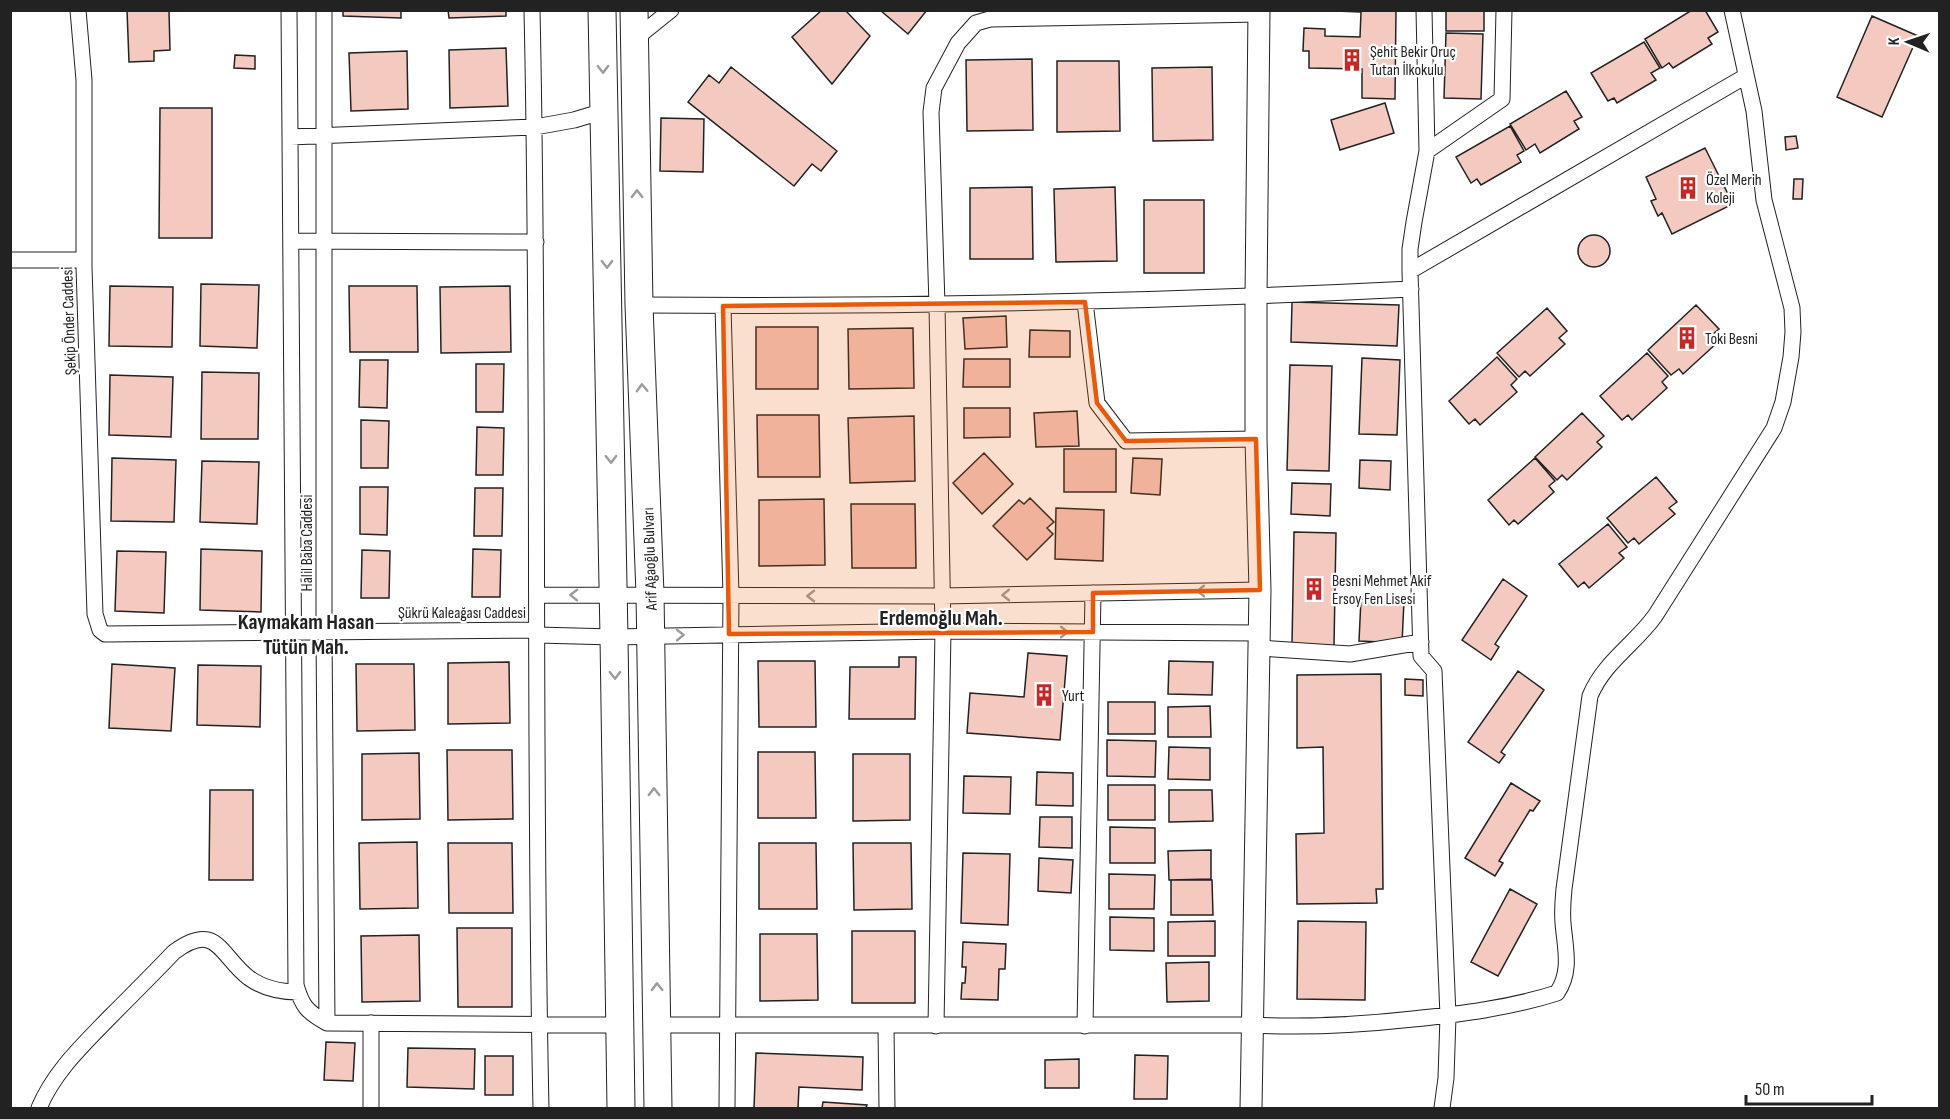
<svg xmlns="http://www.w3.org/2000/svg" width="1950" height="1119" viewBox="0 0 1950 1119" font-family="'Sofia Sans Condensed',sans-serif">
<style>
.building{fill:#f3c9c0;stroke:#222;stroke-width:1.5}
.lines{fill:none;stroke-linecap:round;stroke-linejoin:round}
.street-casing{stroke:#222;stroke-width:17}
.secondary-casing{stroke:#222;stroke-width:23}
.highway-casing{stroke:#222;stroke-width:29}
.street{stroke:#fff;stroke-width:15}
.secondary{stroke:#fff;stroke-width:21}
.highway{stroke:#fff;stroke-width:27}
.oneway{stroke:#9c9c9c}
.marked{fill:#e8590c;fill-opacity:0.2;stroke:#e8590c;stroke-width:4.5;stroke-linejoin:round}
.labels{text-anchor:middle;stroke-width:4.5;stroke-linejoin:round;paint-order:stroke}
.poi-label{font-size:16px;fill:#222;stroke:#fff;text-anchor:start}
.street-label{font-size:16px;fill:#222;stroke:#fff}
.district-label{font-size:22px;font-weight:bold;fill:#222;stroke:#fff}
</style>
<rect width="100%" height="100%" fill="#fff"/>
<!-- building -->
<path class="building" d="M127,10H169L170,50L154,51V61L129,62Z
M343,10H401V18L343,16Z
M448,10H506V16L449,18Z
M822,10H845L870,36L832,84L792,37Z
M880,10H927L908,34Z
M1396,10L1395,99L1362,98V69L1309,68V51H1303L1304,28L1325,29V36L1360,37L1361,12L1310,10Z
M1446,10H1484V31H1446Z
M1692,10H1705L1718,32L1708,38L1712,44L1673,68L1669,63L1662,68L1645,39Z
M1872,16L1918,36L1882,117L1837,97Z
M1446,33L1483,34L1481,99L1444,98Z
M1644,42L1660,68L1651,73L1656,80L1617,103L1614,98L1608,101L1591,73Z
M506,48L508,106L450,108L449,50Z
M407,51L408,109L351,111L349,53Z
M235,55L255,56V69L234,68Z
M1032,59L1033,130L967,131L966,60Z
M1057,61H1119L1120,131L1057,132Z
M731,67L837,151L821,171L812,164L794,186L688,102L709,75L719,83Z
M1212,67L1213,140L1153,141L1152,68Z
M1566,91L1582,117L1574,121L1579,129L1540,153L1535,144L1526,150L1510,124Z
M1385,103L1394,133L1340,150L1331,120Z
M160,108H212V238H159Z
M661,118L704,119L703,172L660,171Z
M1510,126L1524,151L1517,155L1521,162L1481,185L1477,179L1471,183L1456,157Z
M1796,136L1798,148L1786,150L1785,137Z
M1705,148L1733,204L1672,234L1662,213L1658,216L1651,201L1656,199L1646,177Z
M1794,179H1803L1802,199H1793Z
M1032,187L1033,259H970V188Z
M1115,187L1117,261L1056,262L1054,189Z
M1144,200H1204V273H1144Z
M1578 251a16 16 0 1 1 32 0a16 16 0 1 1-32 0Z
M201,284L259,285L257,348L200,346Z
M110,286L173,287L172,347L109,346Z
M349,286H417L418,352H350Z
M510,286L511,352L441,353L440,287Z
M1292,302L1399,305L1397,346L1291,342Z
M1696,305L1719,329L1712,335L1718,342L1683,374L1679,369L1671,375L1648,350Z
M1547,308L1567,331L1559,338L1565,344L1530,376L1525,371L1519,377L1497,353Z
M1006,316L1007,347L965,349L963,318Z
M756,327H818V389H756Z
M913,328L914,388L849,389L848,329Z
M1030,330L1070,331V357H1029Z
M1647,353L1668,376L1662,382L1667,388L1632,420L1628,415L1622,420L1600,396Z
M1497,357L1517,379L1511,385L1517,392L1480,425L1475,419L1469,424L1449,401Z
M1362,358L1400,360L1397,435L1359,434Z
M964,359H1010V387H963Z
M360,360H388L387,408L359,407Z
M476,364H504L503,412H476Z
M1290,365L1332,366L1329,471L1287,470Z
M202,372L259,373L258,439H201Z
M110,375L173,377L171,437L109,435Z
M964,408H1010V437L964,438Z
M1077,411L1079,446L1036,447L1034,413Z
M1582,413L1604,436L1597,442L1602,447L1567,480L1562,475L1557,480L1535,457Z
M757,415H819L820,477H758Z
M914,416L915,481L850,483L848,418Z
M361,420L389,421L388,468H361Z
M477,427L504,428L503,475H476Z
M1064,449H1116V492H1064Z
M984,453L1013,484L982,514L953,483Z
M112,458L176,460L174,522L111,521Z
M1133,458L1162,459L1160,495L1131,493Z
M1535,458L1555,481L1549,486L1554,492L1518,524L1514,520L1509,525L1488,500Z
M1360,460L1391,461L1390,490L1359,488Z
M202,461L259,462L257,524L200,522Z
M1656,477L1677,502L1669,508L1675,514L1639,544L1634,538L1628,543L1607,518Z
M1292,483L1331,484L1330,516L1291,514Z
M360,487H388L387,535L360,534Z
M475,488H503L502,536H474Z
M1030,498L1054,522L1047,528L1053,534L1027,560L993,526L1019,500L1024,504Z
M824,499L825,565L759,566V500Z
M851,504H915L916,568H852Z
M1056,508L1104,510L1103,561L1055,559Z
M1608,524L1627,547L1619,553L1624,558L1589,588L1584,582L1578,587L1559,564Z
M1294,532L1336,533L1334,646L1292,645Z
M201,549L262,551L261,612L200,610Z
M473,549L501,550L500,597H472Z
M362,550L390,551L389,598H361Z
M117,551L166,552L164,613L115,611Z
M1503,579L1527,596L1495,644L1499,647L1491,660L1462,640Z
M1361,599L1404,601L1402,643L1359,641Z
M1028,653L1067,656L1060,740L967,733L970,693L1024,697Z
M899,657H916L915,719H849L850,667H899Z
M758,661H815L816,727H759Z
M1169,661L1213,662L1212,695L1168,694Z
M509,662L510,723L448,724V663Z
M112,664L175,668L171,731L109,728Z
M356,664H414L415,730L357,731Z
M198,665L261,666L260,727L197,725Z
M1518,671L1544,690L1501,752L1505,755L1499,763L1468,742Z
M1381,674L1383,889H1376L1377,903L1297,904L1296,834L1324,833L1323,747L1297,748V675Z
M1405,679L1423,680V696L1405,695Z
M1108,702H1155V734H1108Z
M1210,706L1211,737H1168V707Z
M1107,740L1156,741L1155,777L1107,776Z
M1169,747L1210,748V780L1168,779Z
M447,750H512L513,819L448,820Z
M758,752H815L816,818H758Z
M419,753L420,819L362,820V754Z
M853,754H910V820L853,821Z
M1037,772L1073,773V806L1036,805Z
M964,776L1011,777L1010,814L963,813Z
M1511,783L1540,801L1533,811L1530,810L1499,861L1503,863L1495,876L1465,858Z
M1108,785H1155V820H1108Z
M210,790H253V880H209Z
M1169,790H1212L1213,821L1169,822Z
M1040,817H1072V848L1039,847Z
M1110,827L1155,828V863H1110Z
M417,842L418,908L360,909L359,843Z
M448,843H512L513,913H449Z
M759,843H816L817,909H759Z
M853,843H911L912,909L854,910Z
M1211,850V879L1169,880L1168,851Z
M963,853L1010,854L1008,925L961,923Z
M1039,858L1073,860L1071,893L1038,891Z
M1109,874L1155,875L1154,909H1109Z
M1171,880H1212L1213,915H1171Z
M1510,889L1537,904L1498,976L1471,962Z
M1110,917L1154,918V951L1110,950Z
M1215,921V956H1168V922Z
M1298,921L1366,922L1365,1000L1297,999Z
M457,928H512V1007H458Z
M852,931H915V1003H852Z
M760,934H817L818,1000L760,1001Z
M419,935L420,1001L362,1002L361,936Z
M963,942L1006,944L1005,969H999L998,1000L961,999L962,983H965L966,967H962Z
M1209,962V1001L1167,1002L1166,963Z
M326,1042L355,1043L353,1081L324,1080Z
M408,1048L475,1049L474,1089L407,1087Z
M756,1053L863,1057L862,1090L799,1087L798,1108H754Z
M1135,1055L1168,1056L1167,1099H1134Z
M485,1056H513V1095H485Z
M1079,1059V1088H1045V1060Z
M823,1102L867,1105L866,1108H822Z"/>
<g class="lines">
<!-- street casing -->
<g class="street-casing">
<path id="street" d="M78,10L84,80V267L95,614L100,630L105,634L537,630
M289,10L290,137L535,127L574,120L604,111
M324,10V632L327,1023
M532,10C540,376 533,743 541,1108
M1424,10L1427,151L1414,222L1410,249V271L1421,656L1434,671L1448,1016L1446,1078L1442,1108
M635,39L671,10
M290,137L296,985C302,1006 307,1012 327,1023L620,1025
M1427,151L1502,99L1504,10
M291,241L536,242
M10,260H84
M1410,271L1746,76
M1085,302L1097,403L1126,441L1256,439
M639,305C897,307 1154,302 1411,289
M723,306L731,595L727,1108
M537,595L942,596L1260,590
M537,635L614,637L943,631L1259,633
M1259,648L1350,654L1421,642
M371,1023V1108
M658,1025H1252C1307,1028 1358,1025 1413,1019C1461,1014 1510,1008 1557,993C1572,971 1565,948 1563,923C1562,912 1563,900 1564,889L1590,696C1604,662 1634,645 1655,616L1774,428L1783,402L1791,357L1793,332L1792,308L1764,200L1754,111L1732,10
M886,1026L887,1108
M936,1026L943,631L937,305L931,112L934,88L958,43L976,23L990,19L1259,14
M1085,1026L1093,593
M39,1108C54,1072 82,1046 109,1018C131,996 153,974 174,952C217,920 220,956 249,978C263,988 282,992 298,992"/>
</g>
<!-- secondary casing -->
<g class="secondary-casing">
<path id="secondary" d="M1251,1108L1260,590L1256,439V297L1259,10"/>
</g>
<!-- highway casing -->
<g class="highway-casing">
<path id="highway" d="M602,10L614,637L621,1108
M634,10L639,305L650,594L658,1108"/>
</g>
<!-- street -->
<use href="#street" class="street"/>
<!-- secondary -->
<use href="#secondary" class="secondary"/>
<!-- highway -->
<use href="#highway" class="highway"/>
</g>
<!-- one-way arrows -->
<defs><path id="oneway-chevron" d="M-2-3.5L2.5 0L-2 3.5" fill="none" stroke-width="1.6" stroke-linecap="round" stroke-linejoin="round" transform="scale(1.5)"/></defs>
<g class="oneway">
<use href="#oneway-chevron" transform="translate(603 69) rotate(89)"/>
<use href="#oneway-chevron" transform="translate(637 194) rotate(-91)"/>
<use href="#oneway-chevron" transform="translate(607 264) rotate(89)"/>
<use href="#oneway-chevron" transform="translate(642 388) rotate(-92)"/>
<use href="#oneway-chevron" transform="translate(611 459) rotate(89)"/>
<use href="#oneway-chevron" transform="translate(1201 591) rotate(179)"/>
<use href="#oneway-chevron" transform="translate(574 595) rotate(-179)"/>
<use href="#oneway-chevron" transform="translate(1006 595) rotate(179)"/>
<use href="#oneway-chevron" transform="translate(811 596) rotate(-180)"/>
<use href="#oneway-chevron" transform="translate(1064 632)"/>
<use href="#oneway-chevron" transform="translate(680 635) rotate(-1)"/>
<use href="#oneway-chevron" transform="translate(615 675) rotate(89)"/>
<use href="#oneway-chevron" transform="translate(654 792) rotate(-91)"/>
<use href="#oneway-chevron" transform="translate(657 987) rotate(-91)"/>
</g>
<!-- marked area -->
<path class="marked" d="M1085,302L1097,403L1126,441L1256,439L1260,590L1093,593V632L729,634L723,306Z"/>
<!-- icons -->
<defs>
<g id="building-bare" transform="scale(1.8)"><path d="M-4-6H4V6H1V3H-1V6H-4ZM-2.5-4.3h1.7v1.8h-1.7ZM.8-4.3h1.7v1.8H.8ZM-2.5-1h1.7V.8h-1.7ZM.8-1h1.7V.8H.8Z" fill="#c62828" stroke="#fff" stroke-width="2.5" paint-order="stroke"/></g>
</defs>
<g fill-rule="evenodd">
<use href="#building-bare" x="1352" y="60"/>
<use href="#building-bare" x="1688" y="188"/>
<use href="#building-bare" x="1687" y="338"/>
<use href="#building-bare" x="1314" y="589"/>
<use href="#building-bare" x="1044" y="695"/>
</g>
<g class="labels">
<!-- poi labels -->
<g class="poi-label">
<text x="1370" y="57">Şehit Bekir Oruç<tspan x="1370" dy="18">Tutan İlkokulu</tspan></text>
<text x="1706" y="185">Özel Merih<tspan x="1706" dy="18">Koleji</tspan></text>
<text x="1705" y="344">Toki Besni</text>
<text x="1332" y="586">Besni Mehmet Akif<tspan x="1332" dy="18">Ersoy Fen Lisesi</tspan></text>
<text x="1062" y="701">Yurt</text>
</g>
<!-- street labels -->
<g class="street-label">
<text transform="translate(68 321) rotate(-92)" y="6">Şekip Önder Caddesi</text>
<text transform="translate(306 543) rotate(-90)" y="6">Halil Baba Caddesi</text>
<text transform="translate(649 559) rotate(-92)" y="6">Arif Ağaoğlu Bulvarı</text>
<text x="462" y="618">Şükrü Kaleağası Caddesi</text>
</g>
<!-- district labels -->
<g class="district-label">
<text x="941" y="625">Erdemoğlu Mah.</text>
<text x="306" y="629">Kaymakam Hasan<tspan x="306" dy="25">Tütün Mah.</tspan></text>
</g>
</g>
<!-- border -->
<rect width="1950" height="1119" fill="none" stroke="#222222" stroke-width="24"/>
<!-- north arrow -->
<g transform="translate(1908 42) rotate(272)" stroke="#ffffff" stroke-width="4.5" paint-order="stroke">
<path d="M0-4.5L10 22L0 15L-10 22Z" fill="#222222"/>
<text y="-9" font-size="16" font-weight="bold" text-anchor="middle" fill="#222222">K</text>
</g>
<!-- scale -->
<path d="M1746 1095v9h126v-9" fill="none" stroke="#222222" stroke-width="3"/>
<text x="1755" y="1095" font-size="18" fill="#222222" stroke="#ffffff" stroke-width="4.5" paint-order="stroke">50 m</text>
</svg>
